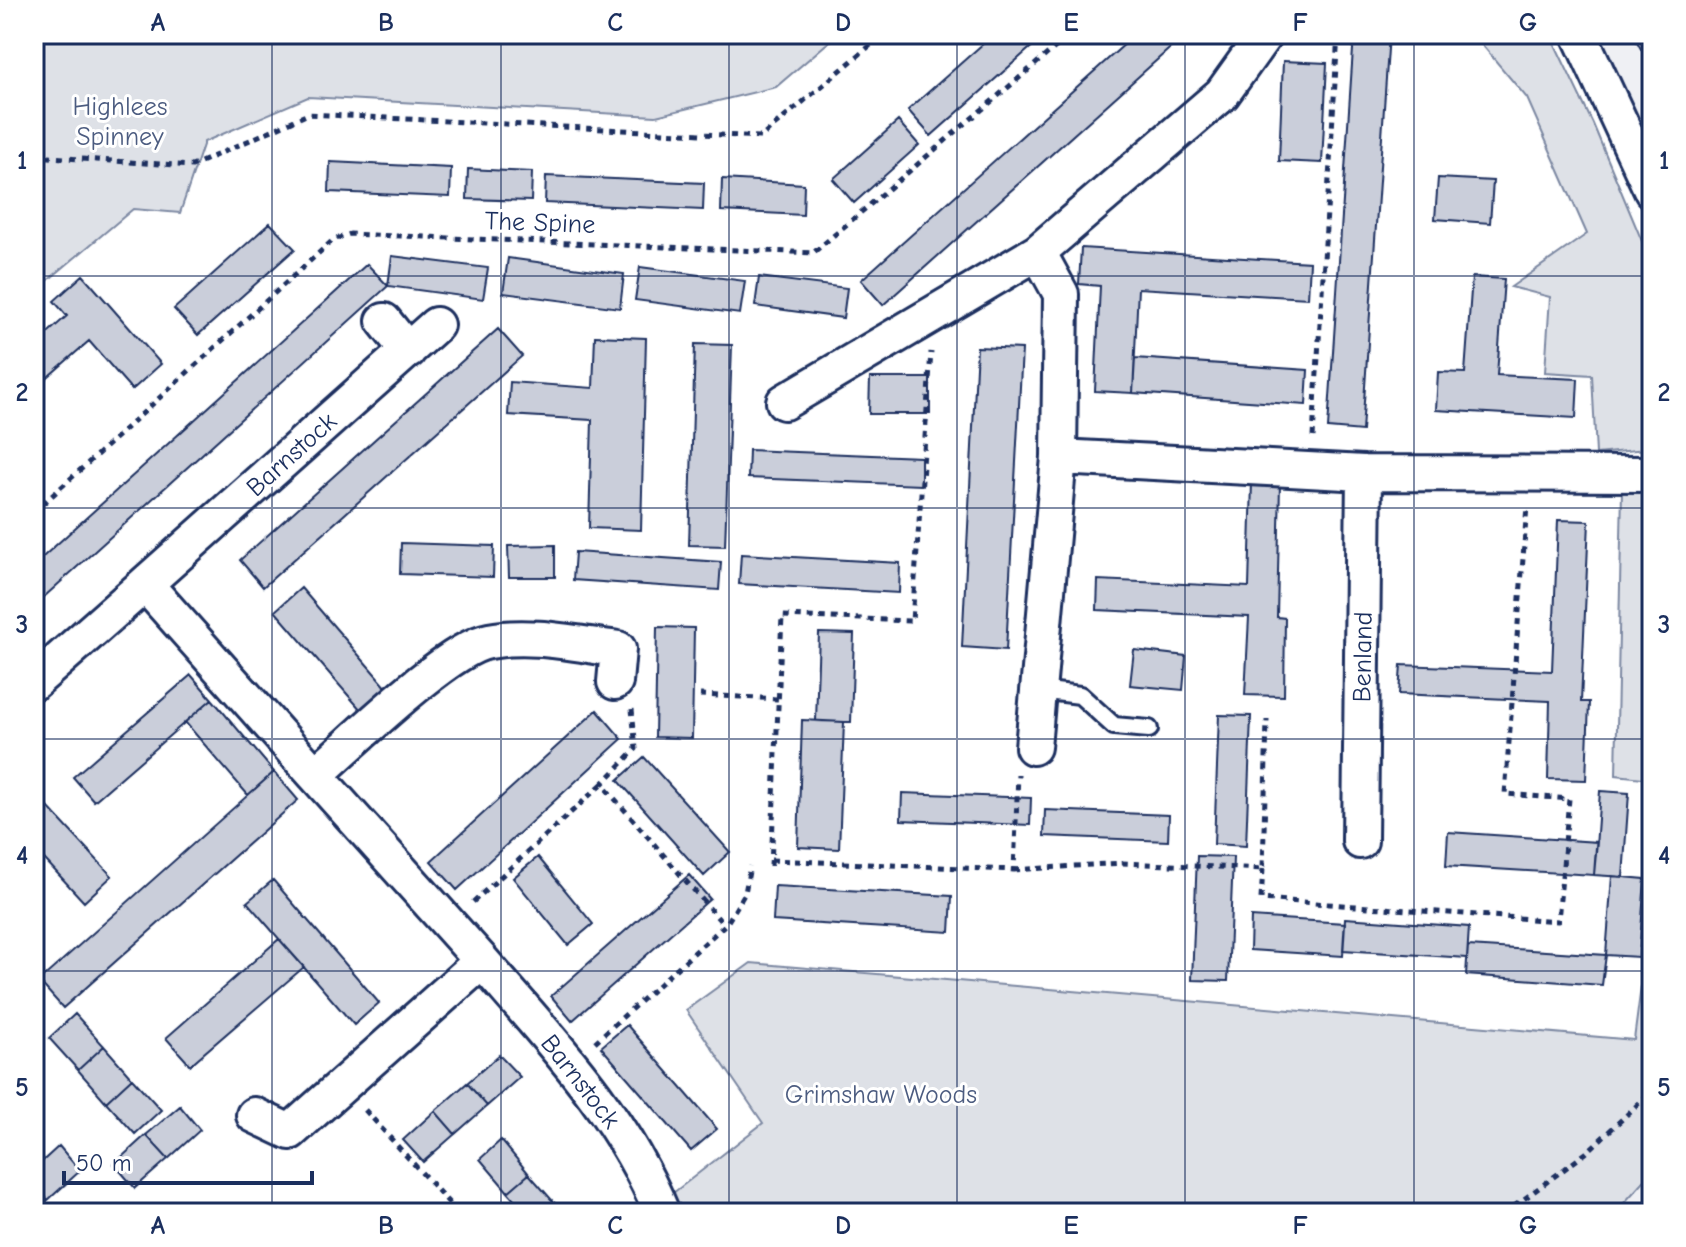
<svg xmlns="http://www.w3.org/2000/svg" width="1686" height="1247" viewBox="0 0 1686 1247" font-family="'Comic Neue',sans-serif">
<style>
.built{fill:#eff0f4}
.green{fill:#dee1e7;stroke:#7c88a2;stroke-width:2}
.building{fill:#caceda;stroke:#1b2f5e;stroke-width:2}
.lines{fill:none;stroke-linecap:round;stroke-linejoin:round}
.lane-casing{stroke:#1b2f5e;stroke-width:22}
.street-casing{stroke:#1b2f5e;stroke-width:40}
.path{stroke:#1b2f5e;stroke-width:5;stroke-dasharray:6 6;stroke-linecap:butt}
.lane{stroke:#fff;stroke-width:16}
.street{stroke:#fff;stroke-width:34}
.grid{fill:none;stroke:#1b2f5e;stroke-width:2;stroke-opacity:0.55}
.labels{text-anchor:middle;stroke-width:6;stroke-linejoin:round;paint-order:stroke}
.park-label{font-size:26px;fill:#4c5c80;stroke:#fff}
.street-label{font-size:26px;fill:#1b2f5e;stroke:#fff}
.neatline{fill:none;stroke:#1b2f5e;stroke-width:3}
.grid-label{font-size:26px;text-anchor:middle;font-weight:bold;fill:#1b2f5e}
</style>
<rect width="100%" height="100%" fill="#fff"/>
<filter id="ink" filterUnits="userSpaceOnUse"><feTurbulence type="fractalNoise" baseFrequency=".0125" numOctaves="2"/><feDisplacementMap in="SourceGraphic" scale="16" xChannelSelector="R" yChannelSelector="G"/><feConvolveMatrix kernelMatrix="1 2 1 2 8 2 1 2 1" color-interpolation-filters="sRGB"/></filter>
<g filter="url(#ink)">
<!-- built -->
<path class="built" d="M1587,34H1652V172Z
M1652,1169V1213H1613Z"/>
<!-- green -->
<path class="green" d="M34,34H838L776,87L656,116L308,97L204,142L180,213L133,209L34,292Z
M1473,34H1550L1593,124L1652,265V445L1646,449L1596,454L1592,375L1545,372L1550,297L1511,287L1587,234L1527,98Z
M1652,485V779L1616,775L1622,491Z
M1652,902V1172L1615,1213H681L673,1193L763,1123L686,1010L751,963L1634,1040Z"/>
<!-- building -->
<path class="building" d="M994,34H1046L931,136L908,110Z
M1136,34H1186L883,305L861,280Z
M1354,34H1389L1362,431L1328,428Z
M1633,34H1652V65L1641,49Z
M1283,61L1327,63L1322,163L1279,161Z
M898,121L919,145L854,203L833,179Z
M330,162L451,168L450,197L329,192Z
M468,169L532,172L531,201L467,199Z
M546,176L704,183L703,210L545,203Z
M1438,178L1493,181L1490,223L1435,219Z
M722,179L804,184L803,215L721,211Z
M270,223L295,249L198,335L174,309Z
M1081,248L1310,262L1308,298L1138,288L1133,393L1095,391L1100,286L1079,284Z
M392,256L488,268L483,299L388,286Z
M508,258L624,274L620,308L503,293Z
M367,264L388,286L34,606V565Z
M640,267L745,281L740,314L635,300Z
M83,275L161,364L132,390L89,341L34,389V345L67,316L54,301Z
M759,277L847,288L843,318L755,306Z
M1472,277L1504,279L1497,375L1578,379L1576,418L1436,410L1438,372L1465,373Z
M498,329L522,356L263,587L240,560Z
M595,336L646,338L641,530L589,528L592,420L508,415L510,382L593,388Z
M695,344L732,345L725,546L689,545Z
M977,347L1022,349L1006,650L962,647Z
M1135,358L1308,370L1306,405L1133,393Z
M870,378H930V414H869Z
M749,450L921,457V485L748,478Z
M34,461L43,471L34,479Z
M1252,482L1280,483L1277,617L1285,618L1284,696L1245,695L1249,617L1097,610L1098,580L1249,587Z
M1558,520L1589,521L1581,702H1589L1586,780L1548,779L1550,701L1399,694L1401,665L1552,671Z
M401,543L494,546L493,577L400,574Z
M555,545V577H509L508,546Z
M575,552L721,562L719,590L573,580Z
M741,554L900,563L899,593L739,584Z
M301,588L387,688L361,710L275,611Z
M657,627L694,628L692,738L655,737Z
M819,633L854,634L851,722L816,721Z
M1134,650L1186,656L1183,690L1130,685Z
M191,675L212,699L94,801L73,777Z
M212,699L274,772L248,795L185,722Z
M597,710L622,739L457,890L431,861Z
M1219,715L1251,716L1246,846L1214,844Z
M802,720L844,722L839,849L798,847Z
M644,757L730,852L704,876L618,780Z
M274,772L298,800L63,1008L39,981Z
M1600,791L1629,793L1623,877L1594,875Z
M34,792L112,876L84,902L34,848Z
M902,793L1031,798L1030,825L901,820Z
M1045,810L1169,815L1168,841L1044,836Z
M1448,832L1597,842L1594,875L1446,866Z
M1197,856L1233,857L1228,981L1192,980Z
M538,857L593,924L568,945L513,878Z
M689,875L710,899L572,1021L551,996Z
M1612,876L1645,879L1639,957L1606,955Z
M273,880L379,1003L354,1025L247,902Z
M775,886L952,896L950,932L773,921Z
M1251,917L1345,923L1343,956L1250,950Z
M1345,918L1469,927L1467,958L1343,950Z
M279,939L304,967L190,1065L166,1038Z
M1468,946L1606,955L1602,985L1466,975Z
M75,1014L104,1046L78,1070L49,1038Z
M627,1025L717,1129L691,1151L601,1047Z
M104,1046L132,1078L106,1102L78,1070Z
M499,1055L520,1077L487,1106L467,1083Z
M132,1078L161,1110L135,1134L106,1102Z
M467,1083L487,1106L455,1134L435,1111Z
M180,1106L200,1130L168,1159L146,1135Z
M435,1111L455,1134L423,1162L403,1140Z
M146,1135L168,1159L135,1188L114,1164Z
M501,1140L529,1174L508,1192L480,1159Z
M59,1146L80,1171L48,1200L34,1185V1169Z
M529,1174L558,1207L551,1213H526L508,1192Z
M34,1185L48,1200L34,1213Z
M178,1201L189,1213H165Z"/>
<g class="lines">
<!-- lane casing -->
<g class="lane-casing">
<path id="lane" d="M1039,690L1080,695L1114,726L1149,729"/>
</g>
<!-- street casing -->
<g class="street-casing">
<path id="street" d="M1265,34L1222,94L1038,252L1061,294L1059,457L1364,473L1652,474
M1579,34L1652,191
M384,321L408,351
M784,402L1038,252
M34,682L145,584
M1033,747L1059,457
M315,775L145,584L436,325
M1360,841L1364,473
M482,961L315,775C352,743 448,648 489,641C531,633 576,644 618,649L615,682
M254,1115L290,1132L482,961C552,1042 621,1113 662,1213"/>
</g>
<!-- path -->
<path class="path" d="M34,156L192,166L308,114L761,137L884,34
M1313,437L1338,34
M34,512L333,240L350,234L813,253L1071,34
M700,695L779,699
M632,709L636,749L602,784L724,925
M771,860L1014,870L1018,774
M771,866L782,616L912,621L931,352
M1263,869L1261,899L1558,921L1569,799L1505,794L1527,506
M1014,870L1122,863L1263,869L1267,720
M473,902L602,784
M595,1042L727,923L745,893L750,866
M365,1110L458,1213
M1505,1213L1586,1153L1652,1091"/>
<!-- lane -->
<use href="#lane" class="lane"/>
<!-- street -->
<use href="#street" class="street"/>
</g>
</g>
<!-- grid -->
<path class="grid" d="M272,34V1213M501,34V1213M729,34V1213M957,34V1213M1185,34V1213M1414,34V1213M34,276H1652M34,508H1652M34,739H1652M34,971H1652"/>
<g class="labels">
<!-- park labels -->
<g class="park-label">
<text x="120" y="115">Highlees<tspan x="120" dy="30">Spinney</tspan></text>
<text x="881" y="1103">Grimshaw Woods</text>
</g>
<!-- street labels -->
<g class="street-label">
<text transform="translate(540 222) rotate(2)" y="9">The Spine</text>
<text transform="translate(291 454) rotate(-42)" y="9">Barnstock</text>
<text transform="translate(1362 657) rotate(-89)" y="9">Benland</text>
<text transform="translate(581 1081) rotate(52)" y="9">Barnstock</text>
</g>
</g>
<!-- margin -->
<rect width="1686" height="1247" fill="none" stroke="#fff" stroke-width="88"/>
<!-- scale -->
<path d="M64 1171v12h248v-12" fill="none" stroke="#1b2f5e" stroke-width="4"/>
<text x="76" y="1171" font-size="24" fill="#1b2f5e" stroke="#ffffff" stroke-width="6" paint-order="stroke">50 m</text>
<rect x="44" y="44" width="1598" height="1159" class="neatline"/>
<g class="grid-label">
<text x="158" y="31">A</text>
<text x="386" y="31">B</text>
<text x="615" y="31">C</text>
<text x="843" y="31">D</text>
<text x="1071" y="31">E</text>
<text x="1300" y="31">F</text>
<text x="1528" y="31">G</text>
<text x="22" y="169">1</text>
<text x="1664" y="169">1</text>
<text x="22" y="401">2</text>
<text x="1664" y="401">2</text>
<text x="22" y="633">3</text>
<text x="1664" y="633">3</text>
<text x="22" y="864">4</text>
<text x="1664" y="864">4</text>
<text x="22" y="1096">5</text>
<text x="1664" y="1096">5</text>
<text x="158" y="1234">A</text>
<text x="386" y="1234">B</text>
<text x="615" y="1234">C</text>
<text x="843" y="1234">D</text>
<text x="1071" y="1234">E</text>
<text x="1300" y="1234">F</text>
<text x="1528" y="1234">G</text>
</g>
</svg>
